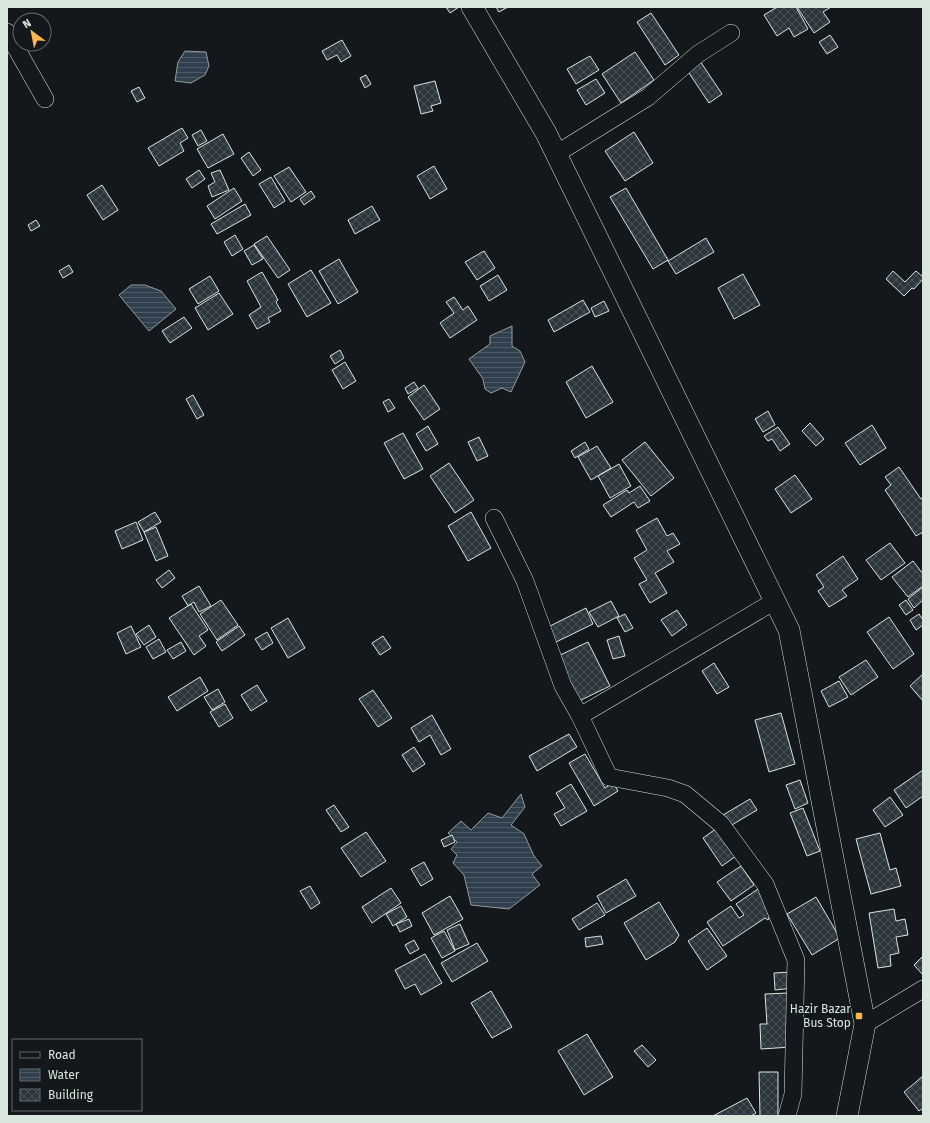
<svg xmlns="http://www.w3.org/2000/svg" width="930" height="1123" viewBox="0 0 930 1123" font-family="'Fira Sans',sans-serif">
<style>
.water{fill:url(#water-rules);stroke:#939e99}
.building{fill:url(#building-cross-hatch);stroke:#d8e6dc}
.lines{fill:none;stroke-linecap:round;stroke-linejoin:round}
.minor-casing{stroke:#d8e6dc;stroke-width:18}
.major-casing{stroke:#d8e6dc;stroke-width:22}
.minor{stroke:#14181c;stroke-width:17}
.major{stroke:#14181c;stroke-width:21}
.poi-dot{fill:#ffb74d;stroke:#14181c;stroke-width:1.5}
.labels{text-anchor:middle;stroke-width:3;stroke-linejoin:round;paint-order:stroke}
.poi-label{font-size:12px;fill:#d8e6dc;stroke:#14181c;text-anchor:end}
</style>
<defs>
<pattern id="water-rules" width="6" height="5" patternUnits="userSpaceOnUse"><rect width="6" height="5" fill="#2f3f4d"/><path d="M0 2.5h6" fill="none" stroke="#4c5b66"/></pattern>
<pattern id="building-cross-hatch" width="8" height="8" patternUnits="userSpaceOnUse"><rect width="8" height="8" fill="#2c363c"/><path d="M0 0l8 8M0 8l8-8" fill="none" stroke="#4a5358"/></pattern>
</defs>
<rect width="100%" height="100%" fill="#14181c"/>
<!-- water -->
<path class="water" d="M185,51L206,52L209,66L205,75L191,83L175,81L178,62Z
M131,285H145L161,291L176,309L149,331L119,295Z
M512,326V346L520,351L525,362L511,392L502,388L491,393L485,389L483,379L469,359L490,344V336Z
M521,794L525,807L511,825L524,834L534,856L542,866L532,874L540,885L509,909L471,905L464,875L453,863L457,855L451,849L457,842L448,833L461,821L471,830L488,813L502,818Z"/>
<!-- building -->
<path class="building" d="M446,7H459L450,13Z
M496,7H508L499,12Z
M777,7H796L808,29L794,37L789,28L777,36L764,15Z
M797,7H831L823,12L830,22L814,33Z
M651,13L679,55L665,65L637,22Z
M830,35L838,47L827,54L819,42Z
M342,40L351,56L341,62L337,55L327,60L322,51Z
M635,52L654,80L621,103L602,74Z
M696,55L722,94L709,103L683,64Z
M590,56L599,70L576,84L567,69Z
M366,75L371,84L365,88L360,78Z
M596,79L605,93L586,105L577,90Z
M435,81L441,103L431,106L433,111L421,114L414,86Z
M139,87L145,98L137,102L131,91Z
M182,128L188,138L180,143L184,151L159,166L148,148Z
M201,130L207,141L198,146L192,135Z
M634,132L653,163L625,181L605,151Z
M223,134L234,154L208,168L197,149Z
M249,152L261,170L253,176L241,158Z
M434,166L447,189L430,199L417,176Z
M289,167L306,192L291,202L274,176Z
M199,170L205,179L192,188L186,179Z
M220,170L229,190L212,197L208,186L215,182L211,173Z
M271,177L285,201L274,208L259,184Z
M102,185L118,210L103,220L87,195Z
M234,188L242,201L215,219L207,206Z
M626,188L668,260L653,269L610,197Z
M311,191L315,197L304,205L300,199Z
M245,204L251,215L217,234L211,224Z
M372,206L380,220L355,234L348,220Z
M36,220L40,226L31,231L28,225Z
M235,235L243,249L232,256L224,242Z
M267,236L290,270L278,278L254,244Z
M706,238L714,252L676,274L668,261Z
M254,245L263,259L252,265L244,251Z
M484,251L495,268L477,280L465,262Z
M339,259L358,292L338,304L319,271Z
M69,265L73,272L63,278L59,271Z
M311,270L331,303L307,317L288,284Z
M893,271L905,282L916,271L923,277V279L914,289L912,288L904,296L886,279Z
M262,272L278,300L276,302L281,311L268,318L270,322L257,329L249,315L261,307L247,281Z
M743,274L760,305L734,319L718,288Z
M498,275L507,290L489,301L480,286Z
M210,276L219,291L198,304L189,289Z
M219,293L233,314L208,330L195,308Z
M454,297L463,310L468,306L477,320L450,338L440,323L454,313L446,302Z
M583,300L590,312L554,332L548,320Z
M604,301L609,311L595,317L591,308Z
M184,317L192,328L170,343L162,331Z
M340,350L344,358L335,364L330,356Z
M345,362L356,381L343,389L332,370Z
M592,366L613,402L586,418L566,382Z
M414,382L418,388L408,394L405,388Z
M424,385L440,409L424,420L408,397Z
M193,395L204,415L197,419L186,399Z
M389,399L395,408L388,412L383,402Z
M768,411L775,425L763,432L755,419Z
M810,423L824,439L816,446L802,431Z
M872,425L886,448L860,465L845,443Z
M428,426L438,444L426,451L416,434Z
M778,427L790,444L780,451L772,439L768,441L764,436Z
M403,433L423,469L404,479L384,443Z
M479,437L488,456L477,461L468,442Z
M585,442L589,449L575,458L571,451Z
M645,442L674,478L651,496L622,460Z
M597,446L611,468L591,480L578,457Z
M449,463L474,500L455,513L430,476Z
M619,464L631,486L610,498L598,476Z
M899,467L921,499L923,498V532L916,536L885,490L891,485L885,477Z
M795,475L812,499L791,513L775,489Z
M640,486L650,501L638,508L634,502L611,517L603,505L627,490L629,493Z
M155,512L161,522L144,532L138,522Z
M471,512L491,548L468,561L448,526Z
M657,518L667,536L673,533L680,544L667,551L674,562L655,573L667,593L650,603L639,584L647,580L634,558L647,550L636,530Z
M136,522L143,540L122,549L115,531Z
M156,527L168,556L156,561L144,532Z
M890,543L905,563L881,580L866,560Z
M843,556L858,579L842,590L847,596L829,607L818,591L824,587L816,575Z
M913,561L923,574V586L908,597L892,577Z
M169,570L175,578L162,588L156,580Z
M199,586L211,606L199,612L194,602L188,606L182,596Z
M923,587V600L914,608L908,599Z
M221,600L238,625L217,640L200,614Z
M906,600L913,610L906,615L899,605Z
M611,601L619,616L598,627L589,612Z
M191,604L208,630L199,636L206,646L194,655L169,618Z
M586,608L593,624L554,643L546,628Z
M677,610L687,625L672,636L661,620Z
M625,614L633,628L625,632L617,618Z
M919,614L923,620V625L916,630L910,620Z
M889,617L914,654L893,669L867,632Z
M288,618L305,648L288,658L271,628Z
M149,625L156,637L144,645L136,634Z
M131,626L141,647L126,654L117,633Z
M239,626L245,635L222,651L216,642Z
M267,632L273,643L262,650L255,639Z
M383,636L391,648L380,655L372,643Z
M619,636L625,656L613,659L607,640Z
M159,639L166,652L153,659L146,647Z
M181,642L186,651L173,659L167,650Z
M588,642L610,686L579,701L558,656Z
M866,660L878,677L851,695L839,677Z
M714,663L729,687L717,694L702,671Z
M923,674V701L910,686Z
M200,677L208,691L177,711L168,697Z
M839,681L848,697L829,707L821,691Z
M257,685L267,701L251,711L241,695Z
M218,689L225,702L212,710L204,697Z
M373,690L392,718L378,727L359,699Z
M225,704L233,718L219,727L210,712Z
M781,713L795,764L769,772L755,720Z
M432,715L451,749L441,755L430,735L419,742L411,728Z
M569,734L577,747L537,771L529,756Z
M414,747L425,764L413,772L402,755Z
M585,754L605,788L613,783L618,791L594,806L569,763Z
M923,770V796L906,808L894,790Z
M800,780L808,803L795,809L786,785Z
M571,784L587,811L561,826L554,814L565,808L556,793Z
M890,797L903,815L885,827L873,810Z
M750,799L757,810L730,826L723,815Z
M334,805L349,827L341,832L326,810Z
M803,808L820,851L807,856L790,813Z
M717,828L736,856L722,866L703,838Z
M366,832L386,861L361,877L341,848Z
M880,833L890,870L896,868L901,886L871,894L856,839Z
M452,835L455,842L444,847L441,840Z
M424,862L433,879L421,886L411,869Z
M741,866L754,885L731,901L717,882Z
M626,879L636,896L606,913L597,896Z
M310,886L320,903L311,909L300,891Z
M391,888L401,903L372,923L362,907Z
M758,889L772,910L768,920L765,918L723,946L707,922L731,906L739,918L744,915L736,904Z
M450,896L463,919L434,935L422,913Z
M816,897L840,938L812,955L787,914Z
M659,902L679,935L675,942L646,960L624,923Z
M597,903L605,915L579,930L572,919Z
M401,906L407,917L393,926L386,914Z
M894,909L896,921L905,919L908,935L896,937L899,953L890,955L891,966L878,968L869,913Z
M409,919L412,926L400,932L396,924Z
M460,924L469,944L455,950L447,930Z
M707,928L727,956L707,970L688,941Z
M444,931L455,951L442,958L431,938Z
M601,936L603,944L586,947L585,938Z
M414,940L419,949L410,954L405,945Z
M477,943L488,961L452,982L441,963Z
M425,954L442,983L421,995L415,984L405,989L395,970Z
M923,956V975L914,965Z
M791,972L793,988L775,990L774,973Z
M491,991L512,1027L492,1038L471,1003Z
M788,993L791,1047L761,1049L760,1024H767L765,994Z
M587,1034L613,1077L584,1095L558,1051Z
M642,1045L656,1060L648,1067L634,1051Z
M759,1072H778V1116H760Z
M923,1076V1108L919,1111L904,1092Z
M747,1098L756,1113L751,1116H713Z"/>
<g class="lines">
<!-- minor casing -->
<g class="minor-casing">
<path id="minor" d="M7,32L45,99
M556,154L648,97L698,54L731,33
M494,518L525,581L563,686L580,716L609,777L668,788L685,794L721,824L765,884L796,960L793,1094L787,1116
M580,716L775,601
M865,1024L923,989"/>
</g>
<!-- major casing -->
<g class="major-casing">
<path id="major" d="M472,7L546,133L789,630L865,1024L847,1116"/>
</g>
<!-- minor -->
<use href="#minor" class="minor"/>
<!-- major -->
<use href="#major" class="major"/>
</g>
<!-- markers -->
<rect class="poi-dot" x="855" y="1012" width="8" height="8" rx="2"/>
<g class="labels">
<!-- poi labels -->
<g class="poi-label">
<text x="851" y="1013">Hazir Bazar<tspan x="851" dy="14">Bus Stop</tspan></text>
</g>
</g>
<!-- border -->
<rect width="930" height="1123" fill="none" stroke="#d8e6dc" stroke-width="16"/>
<!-- legend -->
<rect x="12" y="1039" width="130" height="72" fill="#14181c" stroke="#626a69"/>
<rect x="20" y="1052" width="20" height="6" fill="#14181c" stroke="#626a69"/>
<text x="48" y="1059" font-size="12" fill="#d8e6dc">Road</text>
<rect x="20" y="1069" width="20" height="12" fill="url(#water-rules)" stroke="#626a69"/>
<text x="48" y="1079" font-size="12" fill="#d8e6dc">Water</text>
<rect x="20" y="1089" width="20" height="12" fill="url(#building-cross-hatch)" stroke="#626a69"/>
<text x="48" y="1099" font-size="12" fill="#d8e6dc">Building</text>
<!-- north arrow -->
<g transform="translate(32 32) rotate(328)"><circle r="19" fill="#14181c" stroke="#626a69"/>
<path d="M0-3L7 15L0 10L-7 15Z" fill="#ffb74d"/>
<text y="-6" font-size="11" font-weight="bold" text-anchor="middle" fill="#d8e6dc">N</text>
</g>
</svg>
